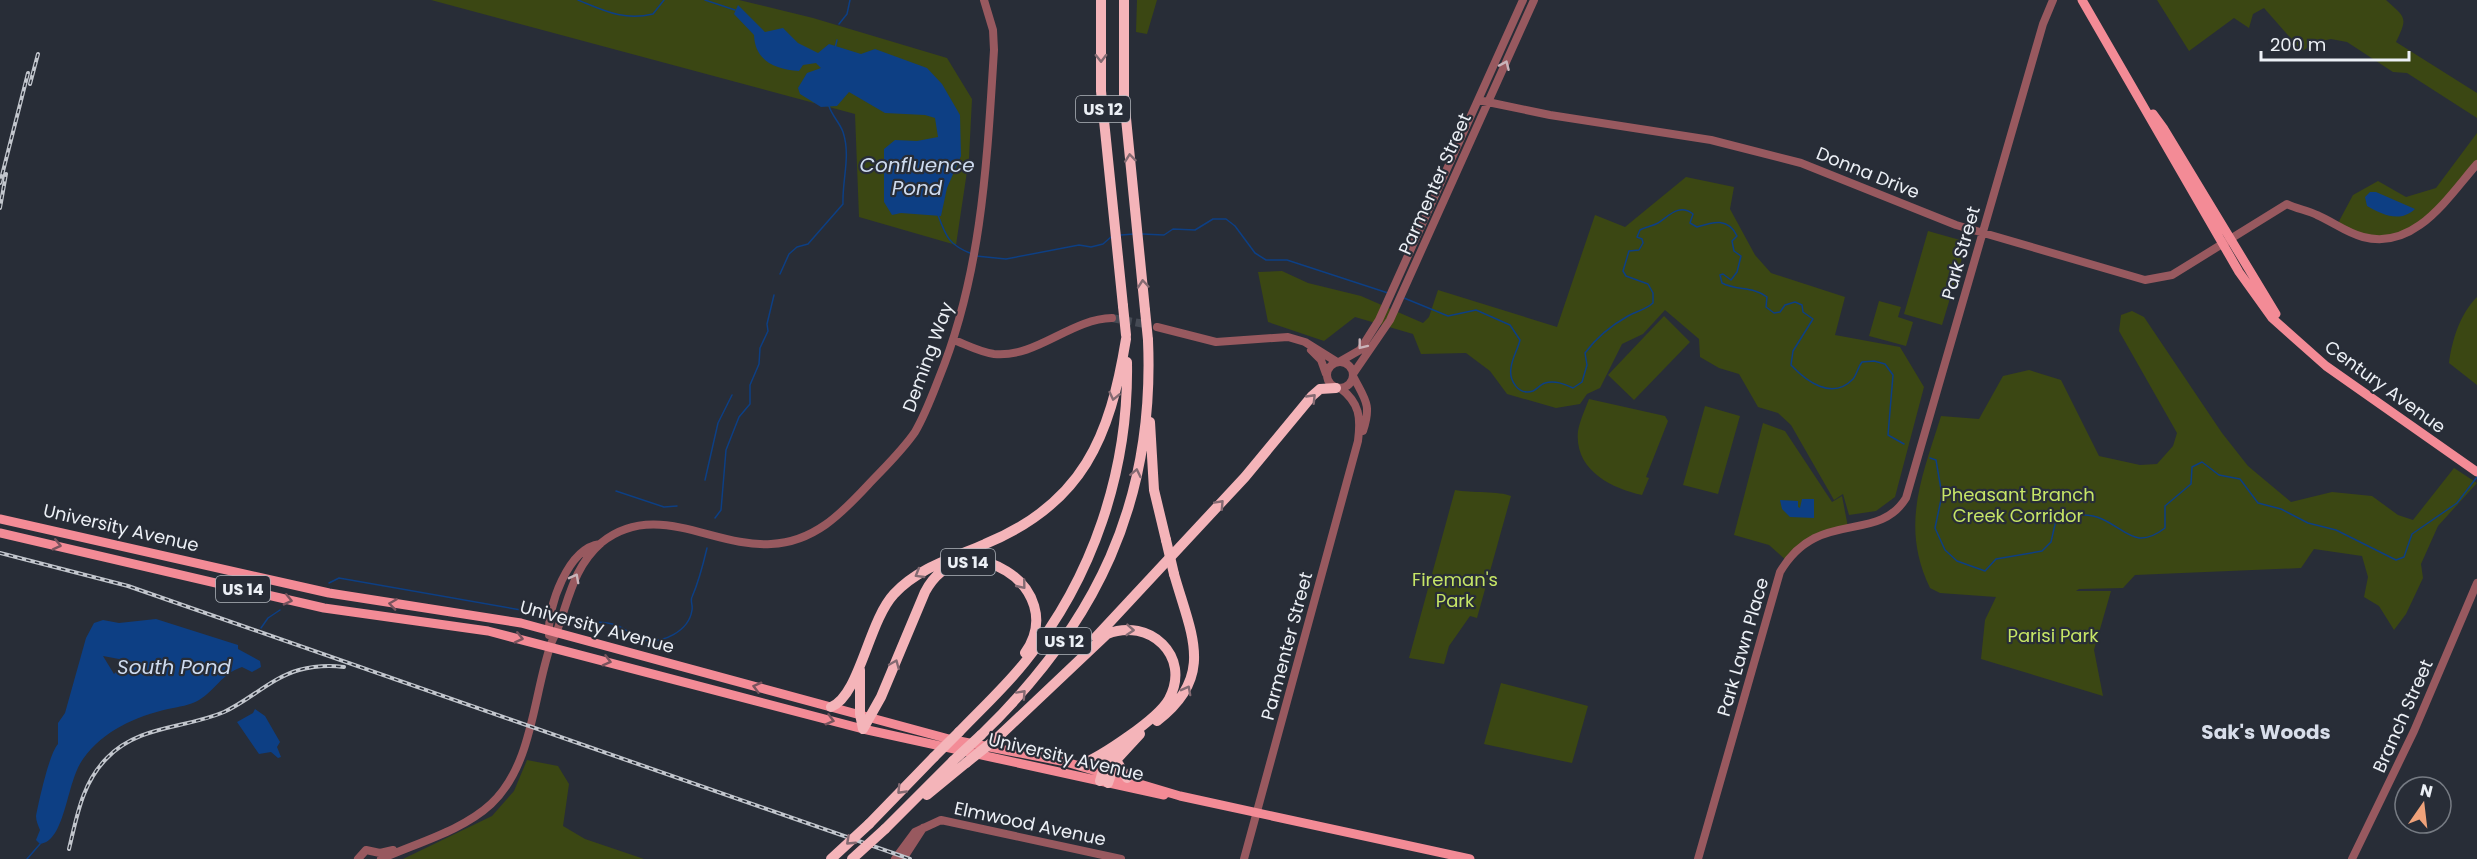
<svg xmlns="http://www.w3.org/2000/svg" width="2477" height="859" viewBox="0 0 2477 859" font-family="Poppins,sans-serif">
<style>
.green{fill:#3b4713}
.water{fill:#0d3f84;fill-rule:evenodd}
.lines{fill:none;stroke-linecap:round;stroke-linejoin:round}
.stream{stroke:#0d3f84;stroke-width:1.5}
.minor-tunnel{stroke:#454a54;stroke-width:8;stroke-dasharray:8 4;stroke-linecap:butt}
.minor{stroke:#98595f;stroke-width:8}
.major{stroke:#f38b96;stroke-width:9}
.highway{stroke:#f4b4b9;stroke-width:10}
.rail-casing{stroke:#c2c6cd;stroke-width:4}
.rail{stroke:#282d37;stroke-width:1.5;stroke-dasharray:4.5;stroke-linecap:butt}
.highway-bridge{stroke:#f4b4b9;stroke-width:10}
.oneway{stroke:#846a72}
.oneway2{stroke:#cab4ba}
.oneway3{stroke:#79535d}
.labels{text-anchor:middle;stroke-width:4.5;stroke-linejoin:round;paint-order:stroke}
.shield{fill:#282d37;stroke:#b1b6bd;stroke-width:1.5}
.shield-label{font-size:16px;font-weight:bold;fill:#ecf0f6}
.street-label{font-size:18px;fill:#ecf0f6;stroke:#282d37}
.park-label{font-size:18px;fill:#c6e566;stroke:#282d37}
.water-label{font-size:20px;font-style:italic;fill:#cedbef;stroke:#282d37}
.neighbourhood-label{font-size:20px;font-weight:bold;fill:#d8deea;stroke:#282d37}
</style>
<rect width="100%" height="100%" fill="#282d37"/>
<!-- green -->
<path class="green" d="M431,0H739L813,18L947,58L972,99L969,158L956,245L859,217L855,114Z
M1137,0H1157L1147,34L1136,32Z
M2157,0H2386C2406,18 2408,17 2396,42L2477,93V118L2407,73L2393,72L2347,42L2331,39L2317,42L2302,51L2264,8L2253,14L2249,28L2234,18L2189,51Z
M2477,133V164L2417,229L2373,239L2337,225L2353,195L2378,181L2406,197L2436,188Z
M1686,177L1734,187L1730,209L1755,255L1771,273L1845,297L1835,335L1900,347L1924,387L1895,497L1876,511L1849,515L1843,494L1834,500L1791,425L1778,413L1758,407L1739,374L1719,368L1700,357L1699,339L1665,310L1643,334L1622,344L1600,388L1587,394L1580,404L1556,408L1507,394L1490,371L1466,353L1421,354L1413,334L1355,317L1324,341L1268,322L1258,272L1282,271L1308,283L1361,296L1423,323L1429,317L1438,290L1557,327L1595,215L1625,227Z
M1928,231L1967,242L1942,325L1904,314Z
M2477,297V385L2449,363C2452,340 2460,314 2477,297Z
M1879,301L1901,307L1898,317L1913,322L1906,346L1869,336Z
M2132,311L2144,317L2222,433L2248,466L2291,502L2332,492L2372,496L2398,515L2413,520L2454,468L2477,483L2438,526L2421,564L2423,578L2406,614L2394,630L2379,606L2364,597L2368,577L2362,556L2314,549L2301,568L2135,575L2123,588L2079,589L2076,591H2111L2094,650L2103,696L1981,659L1985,620L1996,597L1940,593L1930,588C1900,526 1922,477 1941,416L1979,419L2003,376L2029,370L2061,380L2099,456L2140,465L2157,464L2173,446L2177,433L2119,331L2121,315Z
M1664,316L1690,342L1634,400L1608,375Z
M1589,399L1665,416L1668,421L1646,477L1649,478L1642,495C1611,488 1574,470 1578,431C1580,420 1585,410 1589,399Z
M1705,406L1740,416L1718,494L1683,485Z
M1763,423L1785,431L1832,502L1842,496L1848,527L1831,530L1787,561L1769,545L1734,535Z
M1455,490C1471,493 1500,491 1511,496L1477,618L1470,616L1449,646L1444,664L1409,658Z
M1501,683L1588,706L1572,763L1484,744Z
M527,760L558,766L569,784L563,826L585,839L644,859H403L492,816L514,791Z"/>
<!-- water -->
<path class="water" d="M738,5L765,32L783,28L798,43L818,53L829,44L861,54L875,49L927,68L942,84L960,115L961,156L947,188L941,216L901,213L892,215L884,202V149L895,140L917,141L938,137L935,118L925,115L885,113L849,92L837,106L821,107L800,94L798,88L807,73L821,68L816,63L803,65L799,71C775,69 755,61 754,35L734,14Z
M2370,192H2376L2415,209C2400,223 2383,215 2367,206L2365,197Z
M1802,499H1814V518L1790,517L1782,509L1780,500L1798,501V507L1800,508Z
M156,619L238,645V649L260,661L261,667L252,672L242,667C221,674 216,690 199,700C191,705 178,707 168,709C135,717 104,730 83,759C66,782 66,841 40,844L36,840L40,830C38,825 36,821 36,816C39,801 49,754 58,744V723L65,713L86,638L94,623L103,620L119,623ZM103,656L135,662L130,668L122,666L114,674Z
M255,709L265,716L280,742L277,747L281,757L278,758L271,752L259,754L237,722L253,713Z"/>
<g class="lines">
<!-- stream -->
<path class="stream" d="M578,0C605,11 624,21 653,14L664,0
M705,0L735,10
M839,24L847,14L850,0
M835,48L837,40
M938,215C946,237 949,245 972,254
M1142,234L1164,235L1173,229L1195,230L1213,219H1226L1235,226L1255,253L1266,260H1287L1388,293
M1121,235L1134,234
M976,256L1006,259L1079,245L1091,247L1103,244L1111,237
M780,274L789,254L797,247L808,244L843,204C842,180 851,156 843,132C840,123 832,116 829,106
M1404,298L1448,316L1476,310L1510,325L1520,340C1518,349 1512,358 1511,368C1509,380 1518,396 1533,391C1537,389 1541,384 1545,383C1555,380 1564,384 1573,388L1582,382L1587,365L1585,353C1596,338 1612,325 1628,316C1637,311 1645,310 1653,303V293L1648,284L1626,276L1623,271L1629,251L1639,250L1643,243L1642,239L1637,237L1640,230C1645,227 1653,226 1658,223C1669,216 1679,203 1693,214L1690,223L1697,227C1713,222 1728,217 1737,236L1732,241L1734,251L1741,256L1737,272L1731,280L1723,274L1720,275L1722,283C1737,291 1753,286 1767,297L1766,307L1774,313L1780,312L1785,305L1795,302L1802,305L1803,312L1813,319L1793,351L1791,365C1806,381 1832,401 1853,379C1857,374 1858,367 1862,362L1874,361L1885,364L1893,375L1888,435L1904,444
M1930,458L1936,460L1942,495L1935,528L1945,550L1957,561L1985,571L1996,559L2042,551L2051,542L2056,520C2071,515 2087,512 2102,519C2128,531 2136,550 2165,528V506L2191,484L2192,467L2202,462L2219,475L2240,479L2258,503L2281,509L2308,523L2336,530L2396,560L2404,557L2412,534L2457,503L2477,477
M705,480L718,423L732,395
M616,491L664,507L677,506
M715,518L721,510L726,450L739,417L750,404V385L759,364L760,348L768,331L767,324L774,295
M329,583L339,578L521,610
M577,623C590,623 606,620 618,626C627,630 634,636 642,639C662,645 689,631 692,610C693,605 690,601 692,597C699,581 703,565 707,548
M261,628L268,618L280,610
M27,859L40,844"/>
<!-- minor-tunnel -->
<path class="minor-tunnel" d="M1112,318L1150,325"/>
<!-- minor -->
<path class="minor" d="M1478,100L1550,115L1711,140L1801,163L1956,225L2145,280L2172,275L2287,204C2297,209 2307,210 2317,215C2333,222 2347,233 2363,237C2415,251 2448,197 2477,164
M1157,327L1216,342L1288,337L1305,342L1337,362
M954,340C967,345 980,352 994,354C1037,358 1070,319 1112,318
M1311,350L1321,360L1326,374
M1327 375a13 13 0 1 1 26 0a13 13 0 1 1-26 0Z
M1339,362L1360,350L1379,320L1523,0
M1353,374L1390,320L1534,0
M1353,376C1365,400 1372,404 1363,431
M549,635C547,607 568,548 600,544
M358,859L366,850L380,853L393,850
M381,859C416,843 462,831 491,804C532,766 533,698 550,647C552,639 557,633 559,625C570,594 575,566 601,543C655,499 714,548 771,544C814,542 841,514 868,485C884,468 902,451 915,432C925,415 932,396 939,378C982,273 987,161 994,50L993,30L984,0
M895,859L915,832L941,820L1121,859
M903,859L923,828
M1244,859L1358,441C1361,418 1360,403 1340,388
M1698,859L1780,572C1818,507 1877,545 1906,498L2043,24L2053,0
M2352,859L2414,731L2477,583"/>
<!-- major -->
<path class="major" d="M2082,0L2239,272L2272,318L2326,366L2477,472
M2153,114L2164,129L2276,314
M0,519L329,593L521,623L949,739L1066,762L1180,796L1470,859
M0,533L324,608L488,631L863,729L1164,795"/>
<!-- highway -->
<path class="highway" d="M1101,0V91L1123,306
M1124,0V98L1145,310
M1150,422L1154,490L1166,540
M1096,637L1245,477L1312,396L1320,389L1336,388
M860,670V714L863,729
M831,707C860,695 868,622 894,594C918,568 953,558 985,544C1083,504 1110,437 1126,339
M1157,721C1216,676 1191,634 1174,574
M863,729L881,697L925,592C963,520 1071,588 1025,653
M959,732C981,709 1005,687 1025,662C1093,578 1129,470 1127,362
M981,735C1096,624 1155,503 1148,340
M996,739L1107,634C1149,617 1192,656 1169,699C1158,719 1102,756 1080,765
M1116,760L1127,778
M1100,781L1105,763L1115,747
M1108,783L1116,760L1140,734
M927,795L966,763
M869,824L934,757
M885,829L953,761"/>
<!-- rail casing -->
<g class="rail-casing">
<path id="rail" d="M30,84L38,54
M0,183L28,73
M0,208L6,174
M0,553L128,586L910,859
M69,849C77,816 82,783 107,758C139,725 184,729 224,712C250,700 271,678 299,670C314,666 329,665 344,667"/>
</g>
<!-- rail -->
<use href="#rail" class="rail"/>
<!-- highway-bridge -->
<path class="highway-bridge" d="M1123,306L1126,335
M1145,310L1148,340
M1166,540L1174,574
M934,757L959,732
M953,761L981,735
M966,763L996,739
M831,859L869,824
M852,859L885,829"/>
</g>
<!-- one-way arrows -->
<defs><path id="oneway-chevron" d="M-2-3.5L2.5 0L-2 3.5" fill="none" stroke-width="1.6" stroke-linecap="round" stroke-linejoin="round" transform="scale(1.5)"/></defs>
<g class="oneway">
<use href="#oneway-chevron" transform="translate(1101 58) rotate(89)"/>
<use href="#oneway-chevron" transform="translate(1130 158) rotate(-96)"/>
<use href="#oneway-chevron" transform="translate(1143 284) rotate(-95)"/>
<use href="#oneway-chevron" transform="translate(1114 396) rotate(103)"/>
<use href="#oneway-chevron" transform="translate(1312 398) rotate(-46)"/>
<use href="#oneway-chevron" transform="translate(1136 473) rotate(-78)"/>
<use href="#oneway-chevron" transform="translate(1220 504) rotate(-47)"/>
<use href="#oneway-chevron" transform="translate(919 574) rotate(149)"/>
<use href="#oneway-chevron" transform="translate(1022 585) rotate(51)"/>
<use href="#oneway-chevron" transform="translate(1130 630) rotate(4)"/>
<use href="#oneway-chevron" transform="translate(895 664) rotate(-67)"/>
<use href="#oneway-chevron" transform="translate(1187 690) rotate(-62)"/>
<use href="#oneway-chevron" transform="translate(1022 694) rotate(-47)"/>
<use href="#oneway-chevron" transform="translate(901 790) rotate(134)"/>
<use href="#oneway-chevron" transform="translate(850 841) rotate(137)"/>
</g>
<g class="oneway2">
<use href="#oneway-chevron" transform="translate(1505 65) rotate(-66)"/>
<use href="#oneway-chevron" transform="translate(1362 345) rotate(128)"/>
<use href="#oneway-chevron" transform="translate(575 578) rotate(-62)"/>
</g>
<g class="oneway3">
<use href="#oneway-chevron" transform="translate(57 545) rotate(13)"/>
<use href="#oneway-chevron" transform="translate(288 600) rotate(13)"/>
<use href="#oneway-chevron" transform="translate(393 604) rotate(-172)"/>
<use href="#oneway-chevron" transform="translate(519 638) rotate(13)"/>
<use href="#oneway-chevron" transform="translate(607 661) rotate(15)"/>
<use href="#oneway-chevron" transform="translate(757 687) rotate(-165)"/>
<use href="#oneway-chevron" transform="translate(830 720) rotate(15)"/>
</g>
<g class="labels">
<!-- shield labels -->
<g class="shield">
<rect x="1076" y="96" width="54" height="26" rx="4.5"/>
<rect x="941" y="549" width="54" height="26" rx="4.5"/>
<rect x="216" y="576" width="54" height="26" rx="4.5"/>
<rect x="1037" y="628" width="54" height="26" rx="4.5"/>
</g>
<g class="shield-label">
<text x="1103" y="115">US 12</text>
<text x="968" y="568">US 14</text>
<text x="243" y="595">US 14</text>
<text x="1064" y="647">US 12</text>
</g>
<!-- street labels -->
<g class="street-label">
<text transform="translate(1868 173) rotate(22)" y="6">Donna Drive</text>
<text transform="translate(1435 184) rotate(-66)" y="6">Parmenter Street</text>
<text transform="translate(1961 253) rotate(-74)" y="6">Park Street</text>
<text transform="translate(928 357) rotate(-70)" y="6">Deming Way</text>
<text transform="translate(2385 387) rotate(36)" y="6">Century Avenue</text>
<text transform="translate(121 528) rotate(13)" y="6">University Avenue</text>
<text transform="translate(597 627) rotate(15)" y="6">University Avenue</text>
<text transform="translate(1287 646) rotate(-75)" y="6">Parmenter Street</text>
<text transform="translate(1743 647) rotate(-74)" y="6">Park Lawn Place</text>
<text transform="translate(2403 716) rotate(-66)" y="6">Branch Street</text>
<text transform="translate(1066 757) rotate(13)" y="6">University Avenue</text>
<text transform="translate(1030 824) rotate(12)" y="6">Elmwood Avenue</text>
</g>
<!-- park labels -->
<g class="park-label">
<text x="2018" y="501">Pheasant Branch<tspan x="2018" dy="21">Creek Corridor</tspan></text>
<text x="1455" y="586">Fireman's<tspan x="1455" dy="21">Park</tspan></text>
<text x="2053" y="642">Parisi Park</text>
</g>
<!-- water labels -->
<g class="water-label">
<text x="917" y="172">Confluence<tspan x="917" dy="23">Pond</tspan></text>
<text x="174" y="674">South Pond</text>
</g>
<!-- neighbourhood labels -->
<g class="neighbourhood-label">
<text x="2266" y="739">Sak's Woods</text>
</g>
</g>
<!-- north arrow -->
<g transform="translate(2423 805) rotate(14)"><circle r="28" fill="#282d37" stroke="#767b83" stroke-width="1.5"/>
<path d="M0-4.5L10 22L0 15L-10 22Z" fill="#f0a27a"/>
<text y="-9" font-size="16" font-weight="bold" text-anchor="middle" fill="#ecf0f6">N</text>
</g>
<!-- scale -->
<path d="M2261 51v9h148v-9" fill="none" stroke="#ecf0f6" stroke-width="3"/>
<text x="2270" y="51" font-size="18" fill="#ecf0f6" stroke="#282d37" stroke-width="4.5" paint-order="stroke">200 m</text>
</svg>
